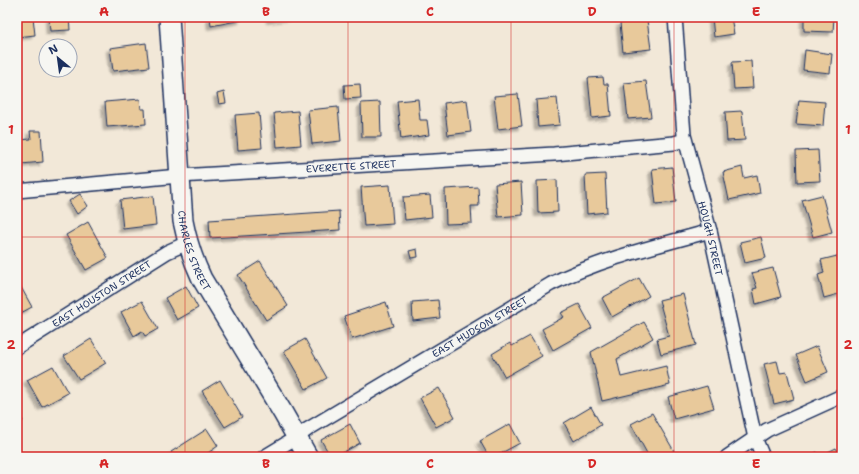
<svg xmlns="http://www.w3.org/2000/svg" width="859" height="474" viewBox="0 0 859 474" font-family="'Shantell Sans',sans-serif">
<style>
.building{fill:#e8c99b;stroke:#1b2f5e;filter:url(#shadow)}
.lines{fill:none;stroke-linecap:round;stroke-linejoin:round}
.street-casing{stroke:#1b2f5e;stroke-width:16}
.secondary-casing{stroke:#1b2f5e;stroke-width:22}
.street{stroke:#f6f6f2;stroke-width:13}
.secondary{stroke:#f6f6f2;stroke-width:19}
.grid{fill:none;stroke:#d62828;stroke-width:1;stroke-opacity:0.55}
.labels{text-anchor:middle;stroke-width:3.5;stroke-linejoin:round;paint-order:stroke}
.street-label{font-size:10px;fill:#1b2f5e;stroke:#f6f6f2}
.neatline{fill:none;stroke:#d62828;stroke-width:1.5}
.grid-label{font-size:13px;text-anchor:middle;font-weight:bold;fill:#d62828}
</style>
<defs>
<filter id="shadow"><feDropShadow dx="-3.5" dy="3.5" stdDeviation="1" flood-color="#0004"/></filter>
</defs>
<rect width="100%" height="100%" fill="#f2e8d8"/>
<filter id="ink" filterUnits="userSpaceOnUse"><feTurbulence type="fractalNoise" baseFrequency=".025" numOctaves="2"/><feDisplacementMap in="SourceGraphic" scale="8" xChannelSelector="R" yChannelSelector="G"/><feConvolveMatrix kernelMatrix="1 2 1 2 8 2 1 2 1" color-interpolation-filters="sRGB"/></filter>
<g filter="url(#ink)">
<!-- building -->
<path class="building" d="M17,17H33L35,35L17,37Z
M49,17H69L70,30L50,31Z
M210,17H242V20L211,26Z
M270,17H293L270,20Z
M712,17H731L734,34L714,37Z
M804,17H834L833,32L804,31Z
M647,20L651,49L623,52L620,23Z
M146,43L149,67L113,71L110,48Z
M805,50L832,54L830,73L803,70Z
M751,61L753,88L734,89L732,62Z
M603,77L604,84H608L611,116L592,118L588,78Z
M646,81L651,117L628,119L624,83Z
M360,84L361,98L345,99L344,85Z
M224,92L226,103L219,104L217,94Z
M518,94L522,126L498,129L494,96Z
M557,98L560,125L538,127L536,100Z
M140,99L141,109H145L146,124L107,127L105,102Z
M418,99L420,120H427L429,135L401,139L397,101Z
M467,100L471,132L448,135L444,103Z
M799,100L825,102L823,126L796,124Z
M380,102L381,137H362L361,103Z
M338,107L341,141L312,144L308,110Z
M298,111L301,145L277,147L274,113Z
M742,111L745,140L727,141L725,112Z
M259,113L262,148L238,150L235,115Z
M30,131H41L43,162L21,164L19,140L31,139Z
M818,150L820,181L797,182L796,151Z
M672,167L676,202L656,204L652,169Z
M742,167L744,178L757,175L760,193L729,200L723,172Z
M605,174L607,212L587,214L585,175Z
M557,180L558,212L538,213L537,181Z
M521,182L523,215L498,217L495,184Z
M390,185L393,224L364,226L361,187Z
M478,187L479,206H471L472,223L446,224L445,189Z
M80,194L88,206L77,214L69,201Z
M430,195L432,217L405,220L403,197Z
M822,195L832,232L813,237L802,200Z
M153,196L156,225L123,229L120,200Z
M339,211L340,230L210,238L209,220Z
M88,222L108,258L86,270L66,235Z
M761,237L766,258L745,263L740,242Z
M417,249L418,257L411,258L409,251Z
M837,256L842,277V293L824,298L818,275L824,273L821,260Z
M260,261L288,306L266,320L238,275Z
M773,268L781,297L756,304L753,289L757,288L752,273Z
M639,278L649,296L612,317L602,298Z
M17,280L32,307L17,315Z
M186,286L198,308L177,320L165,298Z
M683,294L696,345L661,354L657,339L669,336L659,300Z
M438,300L440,318L413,321L412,302Z
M142,301L158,329L145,336L142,331L134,336L121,312Z
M386,302L393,326L352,339L344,316Z
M579,304L592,328L553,350L542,329L564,317L561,313Z
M644,322L653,338L617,359L621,377L666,366L670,385L602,401L591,352Z
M530,336L542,356L505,377L492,354L510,343L512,346Z
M91,339L106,363L79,379L64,356Z
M305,339L327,378L306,389L284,351Z
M817,346L828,372L807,381L796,355Z
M777,361L780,373L787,372L794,399L774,404L764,364Z
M53,366L68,393L42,407L27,380Z
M220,380L242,417L225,427L202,391Z
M707,386L714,408L674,419L668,397Z
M439,388L455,417L436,427L420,398Z
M591,407L601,425L574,441L564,423Z
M17,412L23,421L17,424Z
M652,413L674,451L663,457H649L631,424Z
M350,424L360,443L335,457H331L321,440Z
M510,424L520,443L494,457H489L480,441Z
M207,429L218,446L202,457H175L171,452Z
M836,448L839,453L831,457L828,452Z
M817,452L819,457H807Z"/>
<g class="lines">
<!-- street casing -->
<g class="street-casing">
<g id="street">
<path id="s1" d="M675,17L684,135L710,231L755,438L763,457"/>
<path id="s2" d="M17,191L179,176L554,154L674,143L685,140"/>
<path id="s3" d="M17,347L167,252L187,243"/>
<path id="s4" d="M264,457L297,437L308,429L551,284C601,259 656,246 710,231"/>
<path d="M727,457L767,430L842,396"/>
</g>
</g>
<!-- secondary casing -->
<g class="secondary-casing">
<g id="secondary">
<path id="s5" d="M169,17L183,221C187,242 193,260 202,279L283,413L308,457"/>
</g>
</g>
<!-- street -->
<use href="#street" class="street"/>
<!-- secondary -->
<use href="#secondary" class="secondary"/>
</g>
</g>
<!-- grid -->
<path class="grid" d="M185,17V457M348,17V457M511,17V457M674,17V457M17,237H842"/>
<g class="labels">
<!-- street labels -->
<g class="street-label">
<text dy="4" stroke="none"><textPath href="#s2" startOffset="335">EVERETTE STREET</textPath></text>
<text dy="4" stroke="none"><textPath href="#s1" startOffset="225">HOUGH STREET</textPath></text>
<text dy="4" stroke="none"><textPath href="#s5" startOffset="236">CHARLES STREET</textPath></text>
<text dy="4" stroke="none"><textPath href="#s3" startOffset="100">EAST HOUSTON STREET</textPath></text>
<text dy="4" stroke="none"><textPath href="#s4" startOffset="252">EAST HUDSON STREET</textPath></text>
</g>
</g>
<!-- margin -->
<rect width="859" height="474" fill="none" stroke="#f6f6f2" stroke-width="44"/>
<!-- north arrow -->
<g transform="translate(58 58) rotate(331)"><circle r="19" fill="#f6f6f2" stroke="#9ea6b7"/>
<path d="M0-3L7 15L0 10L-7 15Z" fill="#1b2f5e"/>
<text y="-6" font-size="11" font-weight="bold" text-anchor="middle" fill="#1b2f5e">N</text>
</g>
<rect x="22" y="22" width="815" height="430" class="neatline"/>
<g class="grid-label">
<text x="104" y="16">A</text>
<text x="266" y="16">B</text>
<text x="430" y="16">C</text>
<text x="592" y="16">D</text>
<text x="756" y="16">E</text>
<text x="11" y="134">1</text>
<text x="848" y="134">1</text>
<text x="11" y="349">2</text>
<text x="848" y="349">2</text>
<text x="104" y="468">A</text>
<text x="266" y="468">B</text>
<text x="430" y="468">C</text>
<text x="592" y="468">D</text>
<text x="756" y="468">E</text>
</g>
</svg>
